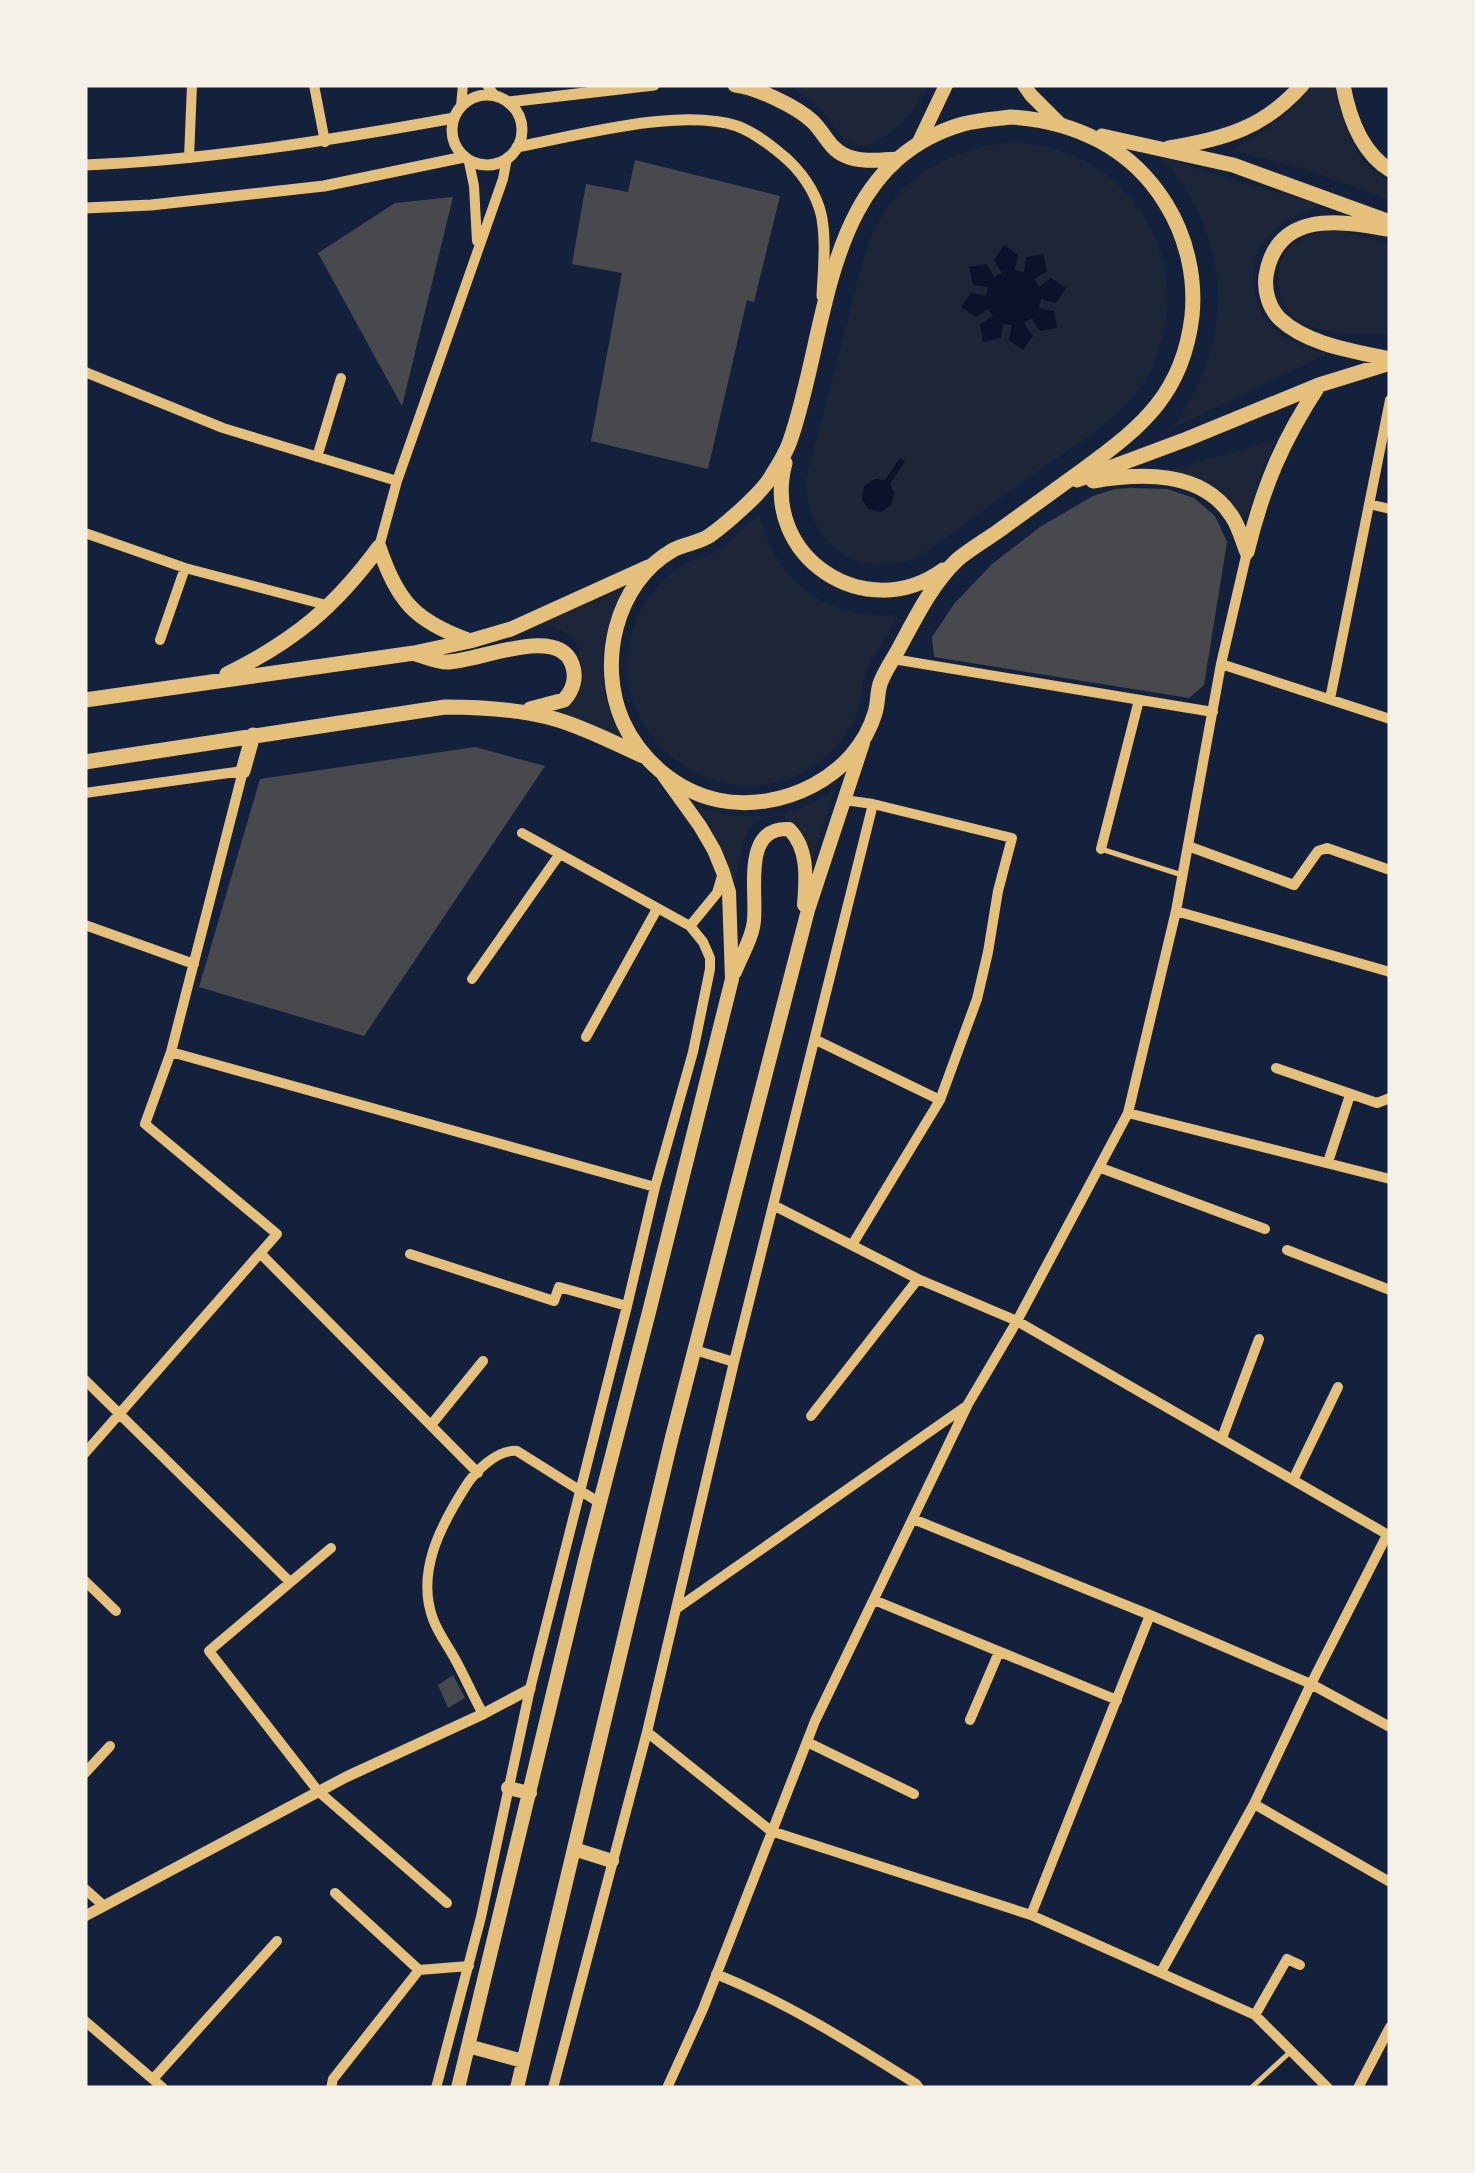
<svg xmlns="http://www.w3.org/2000/svg" width="1475" height="2173" viewBox="0 0 1475 2173" font-family="'Playfair Display',serif">
<style>
.green{fill:#1d2539}
.water{fill:#0b132b}
.building{fill:#48494c}
.lines{fill:none;stroke-linecap:round;stroke-linejoin:round}
.service{stroke:#e5c07b;stroke-width:5}
.minor{stroke:#e5c07b;stroke-width:10}
.tertiary{stroke:#e5c07b;stroke-width:11}
.secondary{stroke:#e5c07b;stroke-width:14}
.primary{stroke:#e5c07b;stroke-width:15}
</style>
<rect width="100%" height="100%" fill="#14213d"/>
<!-- green -->
<path class="green" d="M786,85H929C919,107 879,156 851,144C840,139 832,122 825,114C813,101 801,93 786,85Z
M1312,85H1335C1341,123 1354,163 1390,182V200L1304,169L1231,150C1265,131 1288,116 1312,85Z
M1012,142C1067,145 1115,169 1145,218C1181,275 1173,353 1128,402C1103,430 1067,450 1037,472C997,500 958,529 919,557C857,581 806,545 806,479C819,430 832,380 845,331C852,304 858,276 867,249C889,181 944,150 1012,142Z
M1162,158L1320,205C1302,213 1281,220 1268,237C1237,274 1257,328 1299,345C1308,349 1320,351 1329,353L1171,429C1236,345 1233,237 1162,158Z
M1326,230L1342,231L1390,244V333C1361,334 1330,336 1303,323C1280,312 1271,276 1285,254C1294,239 1310,234 1326,230Z
M1275,440L1258,482L1245,523C1223,492 1208,479 1170,470Z
M759,514C779,585 824,619 899,615C888,634 873,654 865,675C862,684 862,695 860,705C855,724 842,742 827,755C728,844 580,725 642,608C651,591 667,573 684,564C695,558 709,557 719,549C733,539 746,525 759,514Z
M624,589C596,640 595,686 622,738L548,711L579,687C584,649 578,628 536,624Z
M834,789L811,864L801,832L782,816C740,814 742,852 735,884L718,842L698,807C746,822 793,821 834,789Z"/>
<!-- water -->
<path class="water" d="M1004,245L1018,255L1015,270L1024,272L1026,257L1043,254L1047,271L1034,279L1039,287L1051,278L1066,288L1056,303L1041,299L1039,308L1054,311L1057,328L1040,331L1032,318L1024,323L1033,336L1023,350L1009,340L1012,325L1003,324L1001,338L983,342L980,324L993,316L988,309L976,317L961,307L971,293L986,296L988,287L973,285L969,267L987,264L994,277L1002,273L994,260Z
M900,458L905,461L890,484L894,493L891,505L881,512L868,509L862,499L864,486L875,479L885,480Z"/>
<!-- building -->
<path class="building" d="M635,160L780,196L754,302L747,300L708,469L591,441L622,273L572,264L586,184L628,192Z
M453,197L402,406L318,253L395,203Z
M1131,488L1167,489L1194,498L1215,516L1227,542L1204,685L1189,698L934,657L932,637L954,604L992,564L1040,527L1093,496L1115,489Z
M475,747L545,766L364,1036L199,987L260,779Z
M453,1675L465,1698L448,1708L438,1685Z"/>
<g class="lines">
<!-- service -->
<path class="service" d="M1101,849L1182,875
M1251,2088L1289,2053"/>
<!-- minor -->
<path class="minor" d="M314,85L325,142
M487,85L495,96
M461,106L463,85
M189,158L192,85
M469,162L474,186L477,241
M85,372L223,428L397,481
M317,457L341,378
M1369,504L1390,509
M85,533L185,568L330,606
M379,547L397,481L503,179L507,158
M160,640L185,568
M893,659L1213,712
M1221,664L1390,719
M1330,699L1390,400
M85,793L243,771L171,1052L145,1124L277,1234L85,1453
M844,800L873,804L1012,838L998,891L988,952L977,999L940,1100L852,1245
M1188,846L1294,885L1318,851L1327,848L1390,870
M1101,849L1139,700
M1176,911L1390,972
M85,925L194,964
M690,926L717,893L723,873
M472,979L559,855
M586,1037L657,909
M816,1040L940,1100
M171,1052L655,1187
M1276,1068L1377,1103L1390,1098
M1128,1113L1390,1179
M1328,1162L1350,1095
M1101,1168L1265,1229
M773,1205L918,1279L1017,1321L1390,1536
M1287,1250L1390,1290
M261,1254L478,1473
M410,1254L554,1301L559,1287L627,1306
M695,1350L734,1362
M85,1380L290,1582
M811,1416L918,1279
M431,1425L483,1361
M1222,1438L1259,1339
M1293,1480L1338,1387
M913,1519L1150,1615L1311,1684L1390,1727
M331,1548L209,1651L318,1791L447,1903
M85,1581L116,1611
M874,1600L1117,1700
M676,1609L965,1407
M483,1714C473,1696 465,1677 455,1659C448,1646 438,1633 433,1619C416,1573 440,1527 464,1489C474,1472 497,1449 517,1451L600,1503
M970,1720L999,1652
M647,1732L771,1831L1031,1915L1255,2015L1328,2088
M807,1742L914,1794
M85,1773L110,1746
M1254,1804L1390,1882
M85,1889L104,1906
M335,1893L419,1970
M1031,1915L1150,1615
M1161,1972L1254,1804L1311,1684L1387,1535
M716,1974C788,2003 851,2043 916,2084L919,2088
M1255,2015L1287,1959L1300,1965
M85,2021L163,2088
M153,2079L277,1941
M331,2088L333,2079L419,1970L469,1966
M436,2088L481,1917L530,1689L627,1306L655,1187L693,1052L710,969V958L703,942L690,926L522,833
M553,2088L647,1732L734,1362L873,804
M667,2088L703,2009L815,1721L968,1404L1017,1321L1128,1113L1176,911L1221,664L1247,552
M1358,2088L1390,2027"/>
<!-- tertiary -->
<path class="tertiary" d="M452 130a35 35 0 1 1 70 0a35 35 0 1 1-70 0Z
M508,102L654,85
M517,147C576,136 680,107 737,126C756,133 773,147 788,160C806,177 821,201 823,226C826,249 823,273 822,296
M85,165C209,160 332,140 454,118
M85,208L151,205L324,186L464,157
M85,1916L346,1777L483,1714L530,1689"/>
<!-- secondary -->
<path class="secondary" d="M1024,85L1031,95L1060,124
M918,144L946,85
M735,972C741,956 753,937 754,920C757,890 742,827 789,829C809,849 806,879 804,905
M508,1788L530,1793
M574,1849L612,1861
M468,2046L523,2061
M458,2088L586,1556L649,1312L732,979L729,892L723,872L714,850L700,826L664,776
M517,2088L672,1437L808,910L863,743"/>
<!-- primary -->
<path class="primary" d="M735,85C756,87 797,107 812,121C824,132 829,148 844,155C860,163 881,160 898,159
M1343,85C1349,118 1361,152 1390,170
M1011,117C1075,121 1132,148 1166,204C1186,236 1196,277 1192,316C1183,393 1143,426 1084,469C1055,490 1026,511 997,532C984,541 969,550 957,560C931,585 915,619 898,650C892,661 884,672 880,684C877,694 878,704 875,713C856,777 781,813 718,800C677,791 641,761 623,722C597,664 615,583 673,550C684,544 698,543 709,536C725,525 764,491 772,475C779,464 786,453 790,441C830,327 822,165 963,124C979,120 995,119 1011,117Z
M1102,136L1233,165L1390,222
M1169,148C1224,139 1264,128 1302,85
M1386,229C1338,219 1276,212 1266,276C1264,291 1269,308 1280,319C1308,345 1354,351 1390,359
M785,463C760,557 866,626 943,570
M1077,480L1187,439L1319,385L1390,363
M1093,481C1140,473 1201,470 1231,515C1239,526 1242,540 1247,552
M379,547C397,601 415,621 468,640
M1247,552C1263,487 1282,441 1319,385
M416,654C426,657 437,662 447,662C477,662 558,624 572,664C577,677 573,690 564,700L530,709
M227,674C294,641 335,607 379,547
M85,700L414,653L470,641L511,629L648,567
M85,762L445,707C483,707 519,709 555,719C586,728 614,743 643,756
M243,771L253,735"/>
</g>
<!-- border -->
<rect width="1475" height="2173" fill="none" stroke="#f6f1e7" stroke-width="175"/>
</svg>
